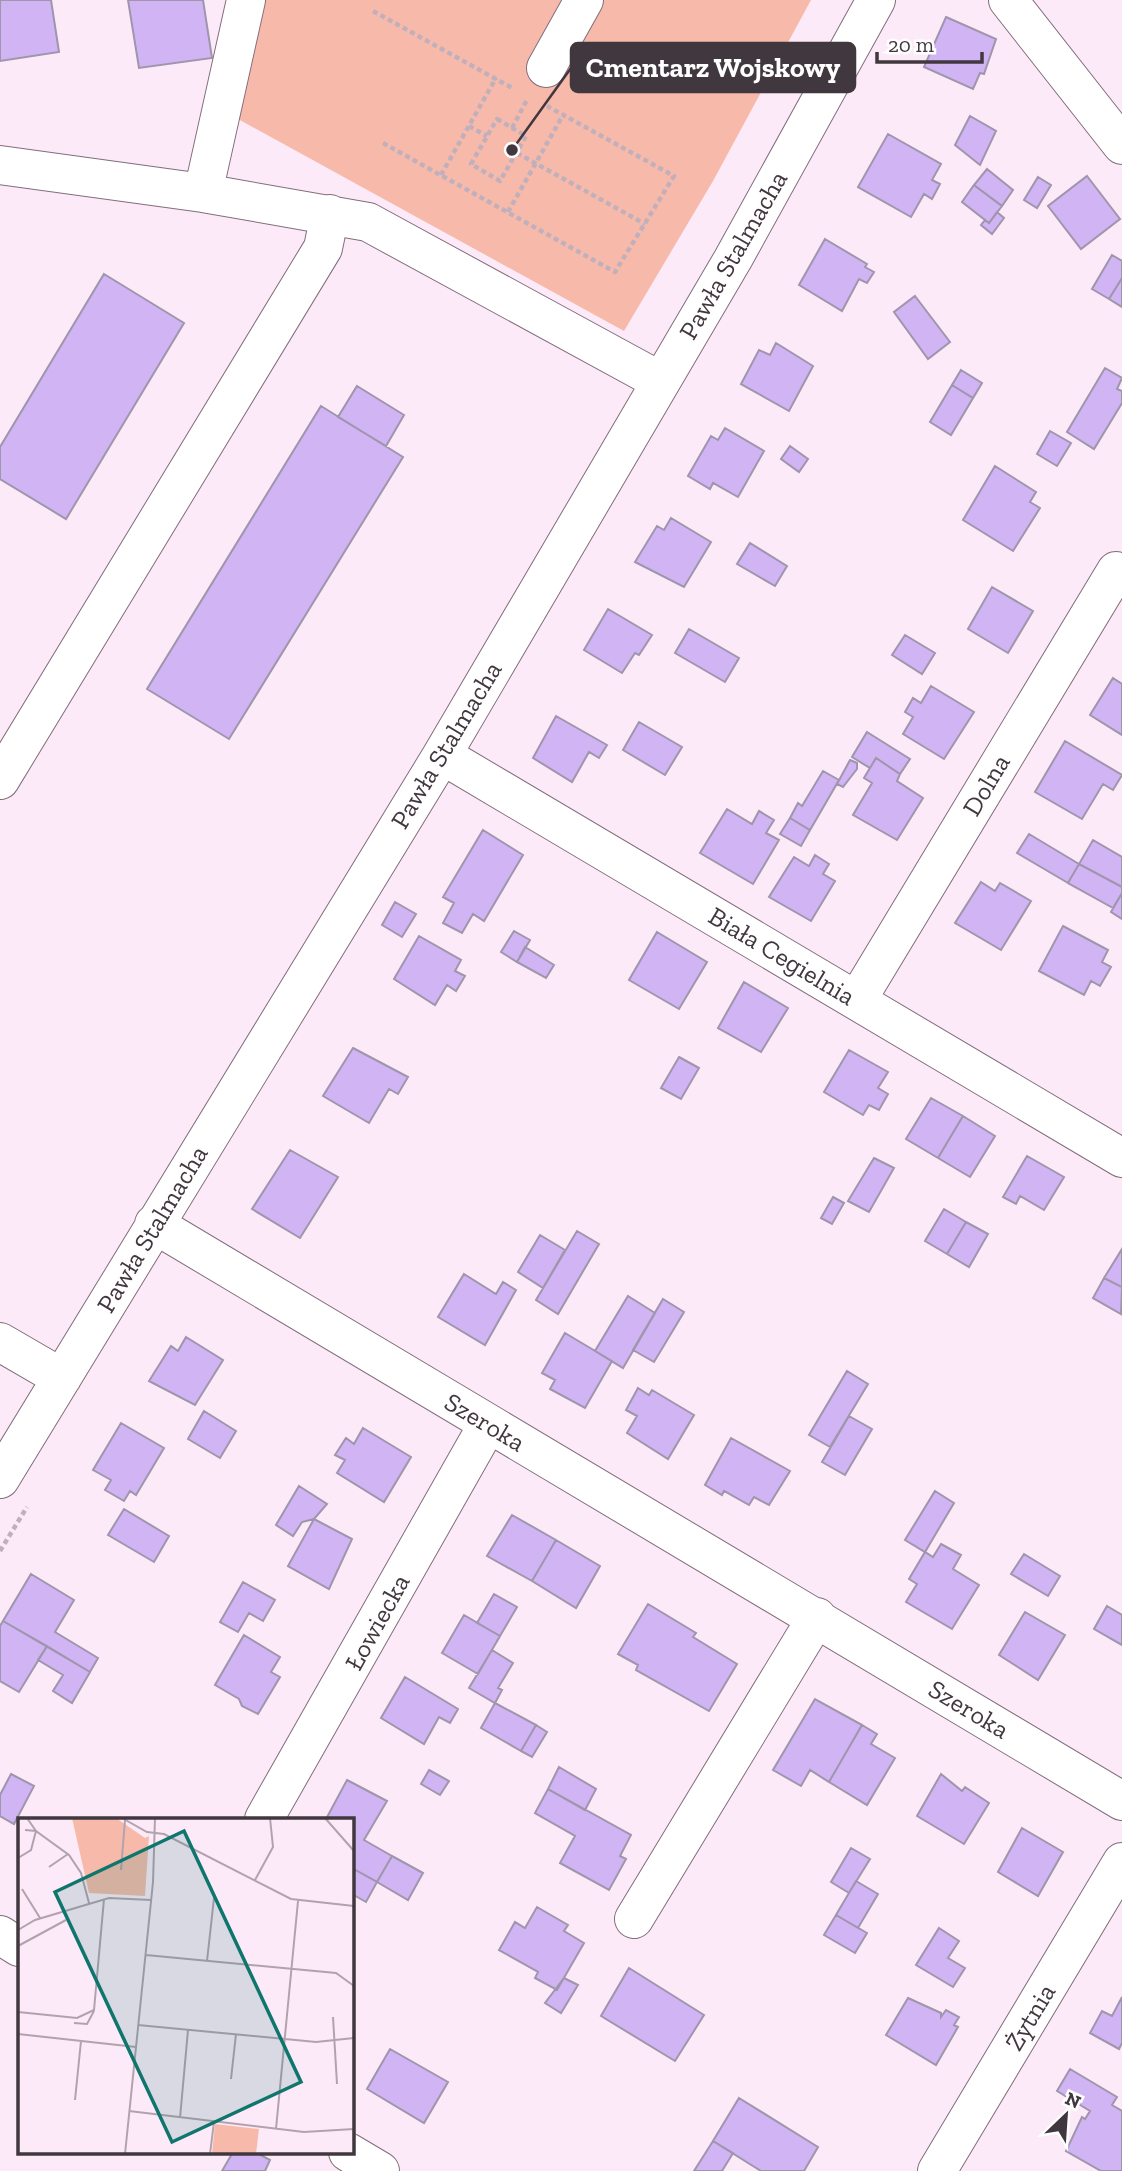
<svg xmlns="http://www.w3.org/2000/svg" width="1122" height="2171" viewBox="0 0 1122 2171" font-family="'Zilla Slab',serif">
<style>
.green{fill:#f7baaa}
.building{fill:#d1b4f4;stroke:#9f95ac;stroke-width:2}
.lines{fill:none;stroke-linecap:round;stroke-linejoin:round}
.minor-casing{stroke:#826d7d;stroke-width:40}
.path{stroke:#c1b0bc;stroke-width:4.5;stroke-dasharray:5 3.5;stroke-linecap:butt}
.minor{stroke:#fff;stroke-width:38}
.labels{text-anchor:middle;stroke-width:5;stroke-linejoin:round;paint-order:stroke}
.street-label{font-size:26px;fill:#41373e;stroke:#fefefe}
.inset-road{fill:none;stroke:#b2a2ae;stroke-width:2}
.view{fill:#0f766e;fill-opacity:0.15;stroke:#0f766e;stroke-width:3.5}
.inset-edge{fill:none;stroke:#41373e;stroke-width:3.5}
.leader{fill:none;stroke:#41373e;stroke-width:2.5}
.callout-dot{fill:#41373e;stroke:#fefefe;stroke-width:2.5}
.callout{fill:#41373e;stroke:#41373e;stroke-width:2.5}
.callout-label{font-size:28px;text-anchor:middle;font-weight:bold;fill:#fff}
</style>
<rect width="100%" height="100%" fill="#fdeaf8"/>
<!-- green -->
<path class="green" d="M264,0H811L713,181L624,331L238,119Z"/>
<!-- building -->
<path class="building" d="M0,0H51L59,52L0,61Z
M128,0H203L212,58L139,68Z
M946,17L996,39L984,74L980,73L973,89L924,67Z
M970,116L996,131L980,165L955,145Z
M888,134L941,164L932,180L940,184L932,199L924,194L911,217L858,187Z
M987,169L1013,190L1002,206L974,185Z
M1087,176L1120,219L1081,249L1048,206Z
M1038,177L1051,185L1037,208L1024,200Z
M974,185L1002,206L989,223L962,202Z
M997,212L1004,218L992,234L981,225L985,220L989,223Z
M825,239L867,264L865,267L874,272L867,283L859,279L842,311L799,285Z
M1112,255L1122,261V278L1109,299L1092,289Z
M104,274L184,323L66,519L0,479V447Z
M1122,278V307L1109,299Z
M915,296L950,342L928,359L894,312Z
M776,343L813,366L789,411L741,384L759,350L770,355Z
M1105,368L1122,378L1117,389L1122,391V403L1094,449L1067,432Z
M961,370L982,383L973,398L952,385Z
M952,385L973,398L951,435L930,422Z
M357,386L404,415L386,446L338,417Z
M321,406L403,457L229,739L147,689Z
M725,428L764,451L738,497L713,483L710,489L688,476L711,436L718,440Z
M1050,431L1071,443L1057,466L1037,454Z
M790,446L808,459L799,472L781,459Z
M995,466L1036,492L1030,502L1040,508L1013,551L963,520Z
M671,518L711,542L684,587L635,562L657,526L664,530Z
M750,543L787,566L775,586L737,564Z
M992,587L1033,611L1008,653L968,629Z
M608,609L652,635L639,655L635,653L622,673L584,650Z
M689,629L739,658L725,682L675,653Z
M905,635L935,653L922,674L892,655Z
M1113,678L1122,684V735L1090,715Z
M931,686L974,712L944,759L903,734L913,717L905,712L913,698L921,703Z
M556,716L607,745L599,758L589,752L572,782L533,758Z
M639,722L682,747L665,775L623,750Z
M867,732L910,759L900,774L876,758L870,768L852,757Z
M1065,741L1122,775L1113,790L1103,784L1082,819L1035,792Z
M876,758L900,774L897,781L923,798L897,840L853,815L872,783L864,778Z
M850,760L857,763V769L843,787L837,784Z
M823,771L839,780L810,830L790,818L798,803L802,806Z
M727,809L752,824L759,811L774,820L766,833L779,840L753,884L700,853Z
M790,818L810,830L801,846L780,834Z
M483,830L523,855L484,921L473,914L462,933L443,923L454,903L443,897Z
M1029,834L1079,864L1068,883L1017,853Z
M1093,840L1122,857V887L1079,864Z
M815,855L829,864L823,874L835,881L811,921L769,897L794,857L809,866Z
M1079,864L1122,887V893L1113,908L1068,883Z
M981,882L995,891L1000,883L1031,901L1001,950L955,923Z
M1122,893V919L1111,912Z
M395,902L416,914L402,937L382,925Z
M1063,926L1108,950L1102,962L1111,967L1100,986L1091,981L1084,995L1039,971Z
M514,931L530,940L517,962L501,952Z
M657,932L707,962L679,1009L629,980Z
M419,936L461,960L455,971L465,976L456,991L447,985L435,1005L394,979Z
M525,947L554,965L546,978L517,962Z
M744,982L788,1008L761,1052L718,1028Z
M353,1048L408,1077L398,1094L389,1089L369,1123L323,1096Z
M849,1050L888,1072L878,1088L888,1094L879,1110L869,1105L863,1115L824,1092Z
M679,1057L699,1068L681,1099L661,1088Z
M931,1098L963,1116L938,1158L906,1139Z
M963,1116L995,1136L970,1177L938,1158Z
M290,1150L338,1177L300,1238L252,1209Z
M1027,1156L1064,1177L1044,1210L1020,1196L1016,1204L1003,1197Z
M874,1158L894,1168L869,1212L848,1201Z
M833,1197L844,1203L832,1224L821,1218Z
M944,1209L966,1222L947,1254L925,1241Z
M966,1222L988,1234L969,1267L947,1254Z
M577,1231L599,1244L558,1314L536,1300Z
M540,1235L565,1250L543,1288L518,1272Z
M1122,1249V1287L1104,1278Z
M464,1274L496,1294L503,1282L516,1290L485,1345L438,1317Z
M1104,1278L1122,1287L1121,1314L1093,1298Z
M628,1296L655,1313L623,1368L595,1351Z
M663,1299L684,1312L654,1362L633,1350Z
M565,1333L612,1361L585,1408L550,1389L555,1380L542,1373Z
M186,1337L223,1360L195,1405L149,1381L171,1346L178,1351Z
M847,1371L868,1384L830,1447L809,1435Z
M638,1388L649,1395L652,1390L694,1415L668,1459L627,1433L637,1416L626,1410Z
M204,1411L236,1431L220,1458L188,1439Z
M849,1416L872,1429L845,1475L822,1462Z
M121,1423L164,1448L136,1495L130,1491L124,1501L105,1490L111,1480L93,1470Z
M363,1428L411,1457L384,1502L337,1473L345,1460L335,1455L346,1438L354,1444Z
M731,1438L790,1471L769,1505L754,1497L749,1505L724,1491L722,1495L705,1485Z
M299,1486L327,1504L314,1519L302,1522L293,1536L276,1525Z
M935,1491L954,1503L925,1552L905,1540Z
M124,1509L169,1536L154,1562L108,1535Z
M512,1515L556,1540L532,1581L487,1556Z
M314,1519L352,1539L329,1589L288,1566Z
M556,1540L600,1566L576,1608L532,1581Z
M941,1544L961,1555L953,1569L979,1585L952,1629L906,1602L917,1584L909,1579L925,1552L933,1557Z
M1024,1554L1060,1576L1048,1596L1011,1574Z
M31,1574L74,1600L55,1632L98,1658L90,1672L3,1621Z
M243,1582L275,1600L263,1621L249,1613L238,1632L220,1622Z
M494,1594L517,1607L500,1636L477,1623Z
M648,1604L696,1633L693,1637L737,1664L709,1711L636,1670L638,1665L618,1654Z
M1107,1606L1122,1615V1645L1094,1629Z
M1025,1612L1065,1635L1038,1680L999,1655Z
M464,1615L500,1636L478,1674L442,1653Z
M3,1621L47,1646L19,1692L0,1681V1626Z
M244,1635L280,1657L271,1672L280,1677L258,1714L242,1706L239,1699L215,1685Z
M47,1646L90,1672L72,1703L53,1691L63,1675L38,1660Z
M492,1650L513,1663L498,1688L502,1690L495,1703L469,1688Z
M405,1677L458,1709L450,1723L439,1717L424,1744L381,1718Z
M815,1699L862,1725L829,1782L810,1770L801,1786L773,1770Z
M495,1703L536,1725L521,1751L481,1728Z
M536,1725L547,1732L532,1757L521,1751Z
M862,1725L877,1734L871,1744L895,1758L867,1805L829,1782Z
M559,1767L596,1789L585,1810L548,1789Z
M429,1770L449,1781L440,1795L421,1784Z
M11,1774L34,1786L14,1824L0,1816V1795Z
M941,1774L962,1791L965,1787L989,1803L964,1844L917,1816Z
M347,1780L387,1801L364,1840L392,1856L377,1882L352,1868V1819H326Z
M548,1789L631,1835L620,1856L626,1859L609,1890L560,1863L575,1836L535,1813Z
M1022,1828L1063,1852L1038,1896L998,1872Z
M851,1848L870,1859L849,1893L831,1882Z
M392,1856L423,1873L408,1900L377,1882Z
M352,1868L377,1882L366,1902L352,1894Z
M856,1881L878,1894L858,1928L836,1915Z
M537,1907L568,1925L564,1931L584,1943L557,1990L535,1978L538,1972L499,1950L515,1922L525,1928Z
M836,1915L867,1933L855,1953L824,1935Z
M939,1928L959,1941L948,1958L965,1968L953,1987L916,1965Z
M629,1968L704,2015L675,2061L601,2016Z
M564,1978L578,1985L561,2013L545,2003Z
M1122,1997V2043L1119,2049L1090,2033L1102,2011L1112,2016Z
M908,1998L941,2013V2017L946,2010L959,2017L954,2025L958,2027L936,2065L886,2035Z
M390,2049L448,2082L424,2123L367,2089Z
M1070,2069L1117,2097L1112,2105L1122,2111V2171H1101L1066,2151L1082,2117L1085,2119L1090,2111L1057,2091Z
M739,2098L818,2147L804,2171H761L713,2141Z
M713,2141L733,2153L722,2171H694Z
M233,2152H255L270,2160L265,2171H222Z"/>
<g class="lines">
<!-- minor casing -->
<g class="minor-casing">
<path id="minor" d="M1008,0L1122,145
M546,68L584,0
M0,165L203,193L368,222L660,381
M203,193L246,0
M442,755L1122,1158
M0,780L323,248L330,214
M857,1000L1116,571
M154,1224L1122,1801
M0,1342L62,1378
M0,1479L442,755L733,259L876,0
M264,1819L488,1424
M634,1919L817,1617
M0,1935L19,1947
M348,2152L380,2171
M937,2171L1122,1862"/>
</g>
<!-- path -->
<path class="path" d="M373,11L514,89
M497,119L526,136L500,181L471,164Z
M469,126L487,136
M512,128L528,98
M383,143L615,272L674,176L547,106
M517,153L645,224
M441,175L496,78
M508,212L563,115
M0,1551L27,1507"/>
<!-- minor -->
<use href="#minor" class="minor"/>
</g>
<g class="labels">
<!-- street labels -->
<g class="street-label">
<text transform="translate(733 255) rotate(-60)" y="9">Pawła Stalmacha</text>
<text transform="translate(446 745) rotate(-59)" y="9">Pawła Stalmacha</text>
<text transform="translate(986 785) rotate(-59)" y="9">Dolna</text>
<text transform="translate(782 956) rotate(31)" y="9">Biała Cegielnia</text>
<text transform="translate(152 1229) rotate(-59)" y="9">Pawła Stalmacha</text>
<text transform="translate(485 1422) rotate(31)" y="9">Szeroka</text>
<text transform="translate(377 1622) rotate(-61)" y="9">Łowiecka</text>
<text transform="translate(969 1709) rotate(31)" y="9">Szeroka</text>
<text transform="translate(1030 2017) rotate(-59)" y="9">Żytnia</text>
</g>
</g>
<!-- overview -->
<g transform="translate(18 1818)">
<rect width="336" height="336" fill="#fdeaf8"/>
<path d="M54,0H98L127,20L131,18L127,78L71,75ZM197,306L241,311L238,336H194Z" fill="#f7baaa"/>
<path class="inset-road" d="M9,0L18,13L51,37L63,55L71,85M104,0L129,14L146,16L273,81L336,88M307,0L336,33M0,40L13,32L18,13L7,12M31,49L50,36M103,52L107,2M237,62L255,29L252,0M4,71L22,100M0,112L17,102L91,80L133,82M0,128L48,102M128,137L318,155L336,168M189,143L196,80M0,194L59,200L76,192L86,81M315,199L319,266M56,205L69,206L76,193M120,207L298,224L336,220M0,216L118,229M213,261L218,216M57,282L63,223M111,293L286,314L336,311M162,300L170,212M258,311L280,83M107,336L135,64L137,0M192,336L196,304"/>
<path class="view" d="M166,13L283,264L154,324L37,74Z"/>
<rect width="336" height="336" class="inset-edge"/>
</g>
<!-- callouts -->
<path class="leader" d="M512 150L571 68"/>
<circle class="callout-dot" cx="512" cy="150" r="7"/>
<rect class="callout" x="571" y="43" width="284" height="49" rx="7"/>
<g class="callout-label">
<text x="713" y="77">Cmentarz Wojskowy</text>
</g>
<!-- north arrow -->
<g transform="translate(1066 2115) rotate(25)" stroke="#fefefe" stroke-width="5" paint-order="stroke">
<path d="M0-5L12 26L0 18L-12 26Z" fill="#41373e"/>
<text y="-10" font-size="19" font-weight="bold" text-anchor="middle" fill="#41373e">N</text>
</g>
<!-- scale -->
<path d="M877 52v10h105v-10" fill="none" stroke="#41373e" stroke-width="3.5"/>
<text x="888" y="52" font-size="21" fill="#41373e" stroke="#fefefe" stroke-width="5" paint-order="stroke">20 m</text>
</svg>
